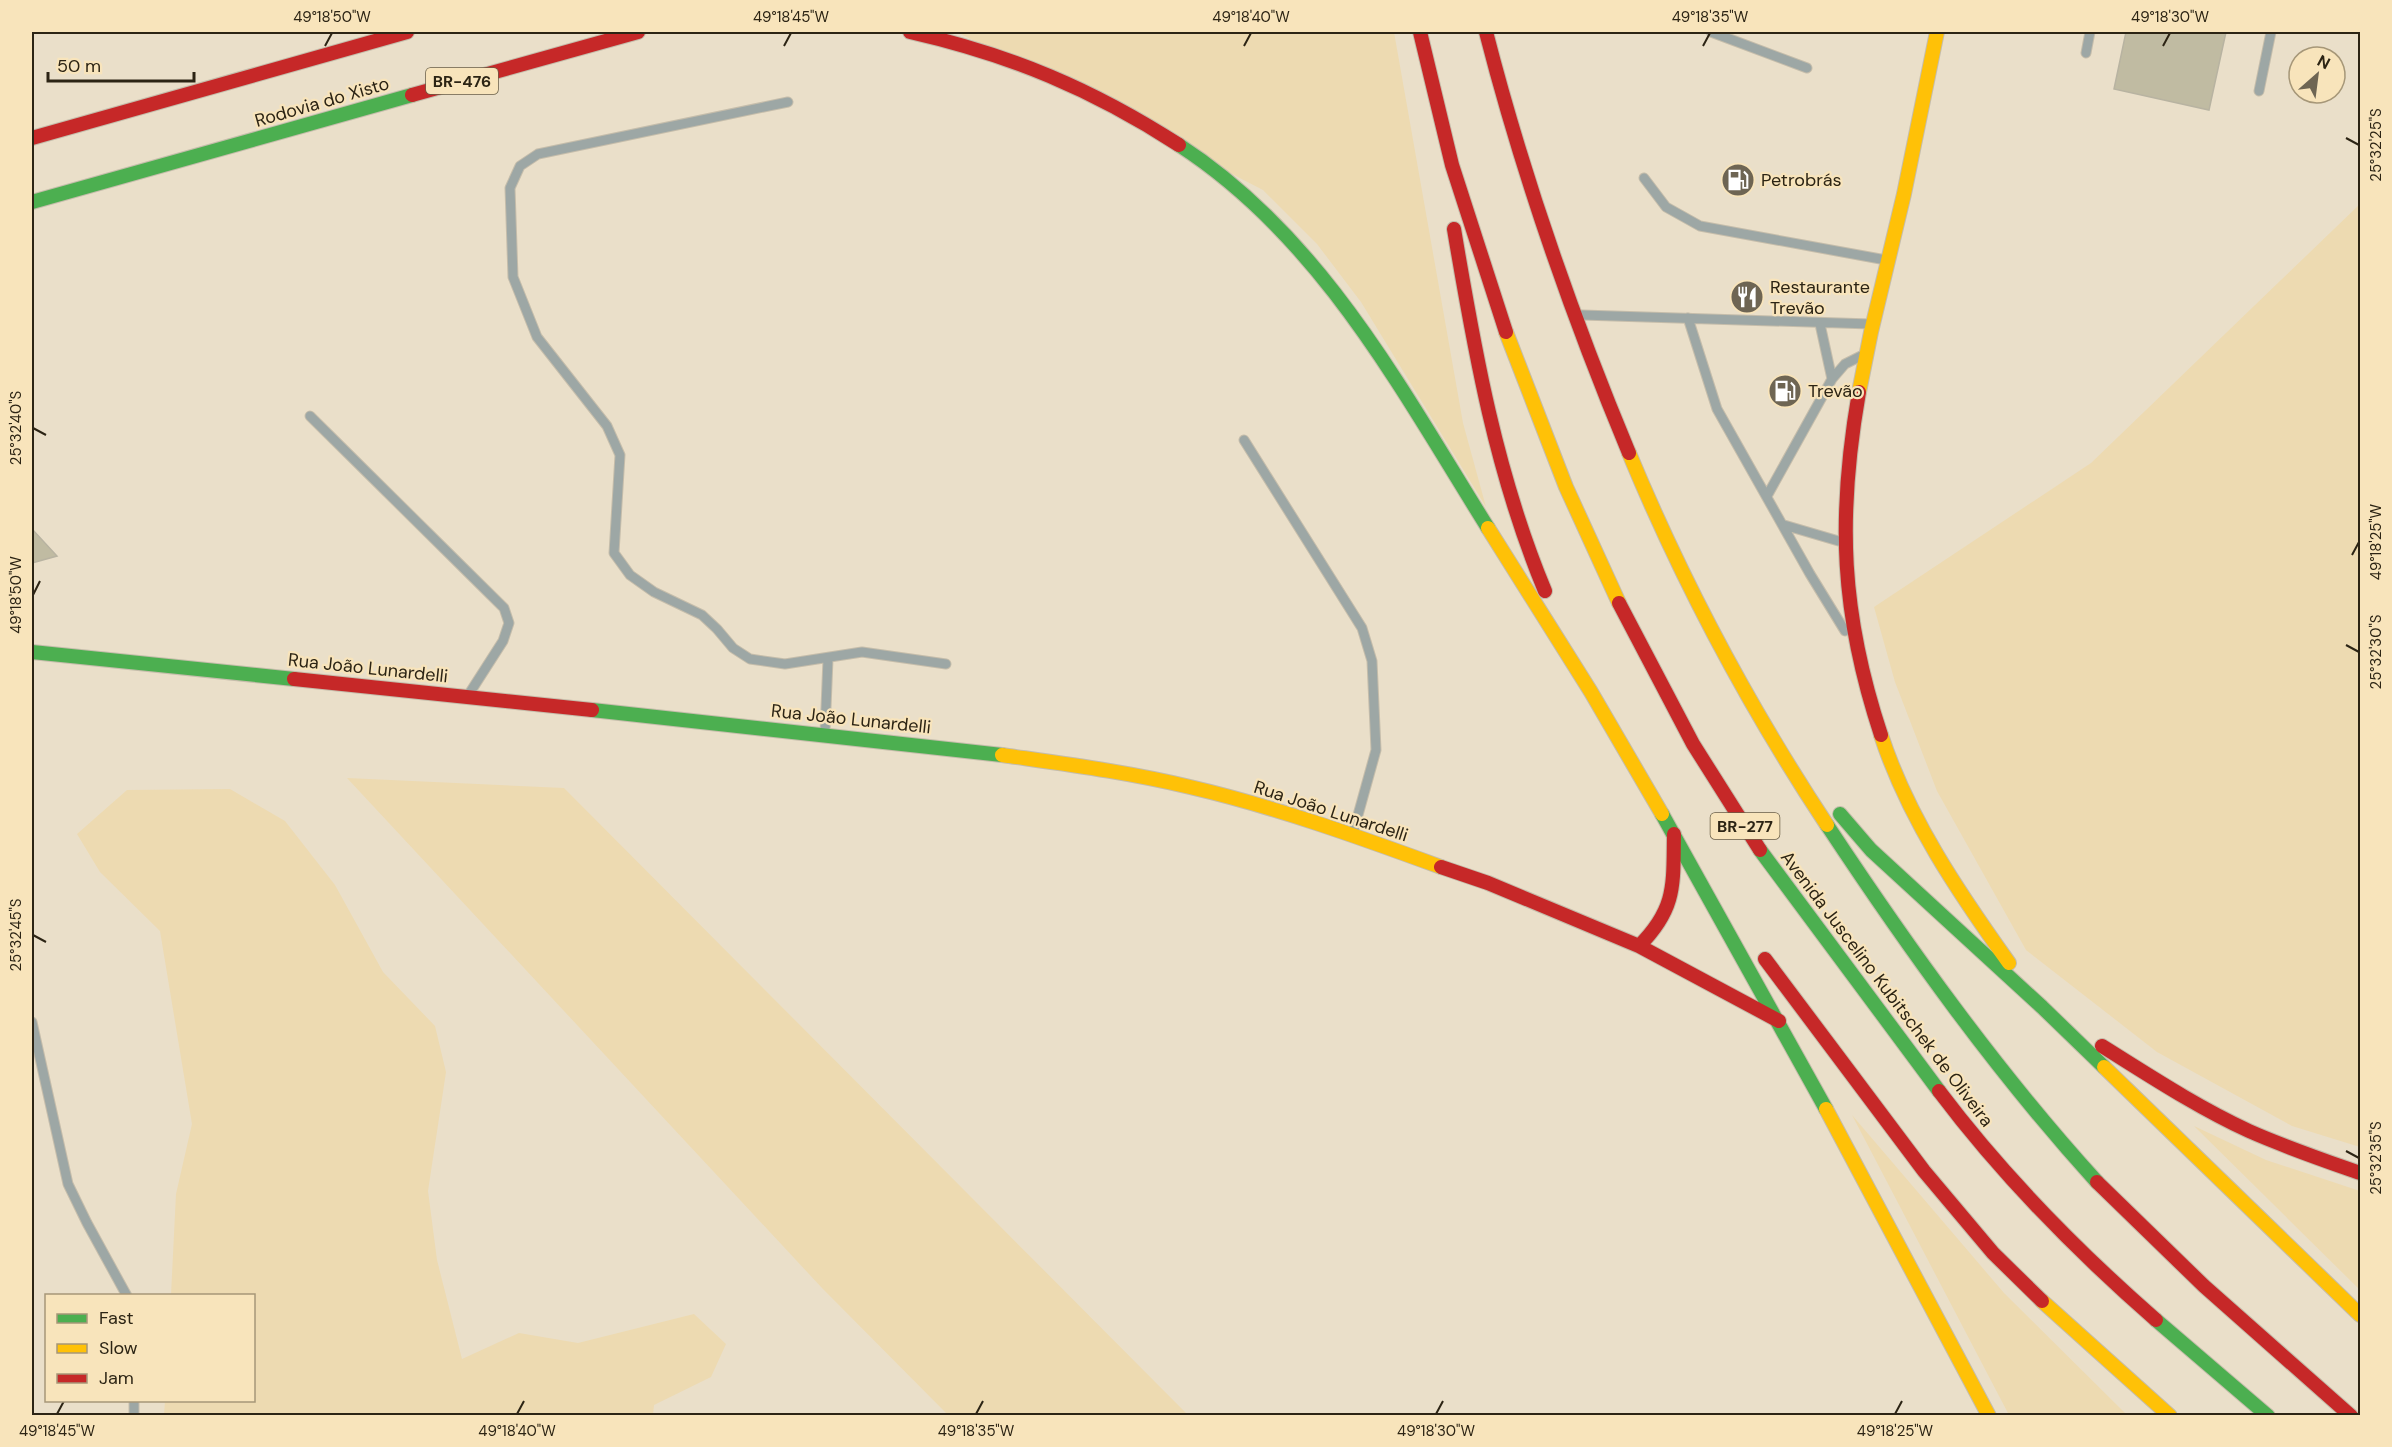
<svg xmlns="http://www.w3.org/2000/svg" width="2392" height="1447" viewBox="0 0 2392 1447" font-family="'DM Sans',sans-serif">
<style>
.green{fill:#eddab1}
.building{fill:#c0bba2;stroke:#b8b3a1;stroke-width:1.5}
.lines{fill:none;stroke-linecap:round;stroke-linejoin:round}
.lane-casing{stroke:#c5bdab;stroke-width:11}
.fast-casing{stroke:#c5bdab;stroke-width:16}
.slow-casing{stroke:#c5bdab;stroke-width:16}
.jam-casing{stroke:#c5bdab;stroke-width:16}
.lane{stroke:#9da7a5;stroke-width:9}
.fast{stroke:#4caf50;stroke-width:14}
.slow{stroke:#ffc107;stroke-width:14}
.jam{stroke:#c62828;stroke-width:14}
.ticks{fill:none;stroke:#2c2414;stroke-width:2}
.labels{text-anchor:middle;stroke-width:4.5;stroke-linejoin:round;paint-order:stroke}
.shield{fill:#f8e4bb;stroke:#695e46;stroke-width:1.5}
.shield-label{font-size:16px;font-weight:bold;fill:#2c2414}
.street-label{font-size:18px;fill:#2c2414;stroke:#f8e4bb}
.poi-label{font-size:18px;fill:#2c2414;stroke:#f8e4bb;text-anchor:start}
.neatline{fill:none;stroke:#2c2414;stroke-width:2}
.ticks-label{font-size:15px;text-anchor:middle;fill:#2c2414}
</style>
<rect width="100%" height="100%" fill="#eadfc9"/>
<!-- green -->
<path class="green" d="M957,32H1394L1463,423L1486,507L1361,302L1317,244L1263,190Z
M2360,204V1147L2292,1126L2157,1052L2026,950L1937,791L1895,682L1874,607L2091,463Z
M347,778L564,788L1188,1415H948L822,1288Z
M230,789L285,821L335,885L383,972L435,1026L446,1072L428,1191L437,1260L462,1359L519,1333L578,1343L694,1314L726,1344L711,1377L654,1405L653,1415H164L165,1401L254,1400V1296L171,1295L176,1194L192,1124L160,931L100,872L77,834L127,790Z
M1852,1115L2004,1293L2127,1415H2009Z
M2194,1126L2266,1160L2360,1191V1290Z"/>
<!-- building -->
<path class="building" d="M2126,32H2226L2209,110L2114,89Z
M32,529L57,556L32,563Z"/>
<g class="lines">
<!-- lane casing -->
<g class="lane-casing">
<path id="lane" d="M1711,32L1807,68
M2086,53L2090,32
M2259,91L2271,32
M788,102L538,154L520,166L510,188L513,277L537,337L607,426L620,455L614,553L630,575L654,592L702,615L717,629L733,648L750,659L785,664L862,652L946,664
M1644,178L1666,207L1700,226L1886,260
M1582,315L1871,324
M1688,318L1717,409L1810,574L1845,631
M1820,324L1832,379
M310,416L504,608L509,623L503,641L469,694
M1244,440L1362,628L1372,661L1376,750L1353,833
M1767,496L1832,379L1845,364L1861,356
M1784,525L1842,542
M825,732L828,659
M32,1022L68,1184L87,1223L127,1296
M134,1416V1400"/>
</g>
<!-- fast casing -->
<g class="fast-casing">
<path id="fast" d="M1179,145C1321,237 1401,389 1488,528
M32,202L412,95
M32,652L294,679
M592,710L1002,755
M1662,814L1826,1109
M1840,814L1871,850L2042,1007L2104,1067
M1827,825C1909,949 1997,1072 2097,1182
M1760,850L1939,1091
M2156,1320L2268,1416"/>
</g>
<!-- slow casing -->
<g class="slow-casing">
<path id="slow" d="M1506,332L1566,487L1619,603
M1859,392L1871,332L1904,194L1937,32
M1629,453C1683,583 1749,707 1827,825
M1488,528L1591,692L1662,814
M1881,735C1908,818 1959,893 2009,963
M1002,755C1065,764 1128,772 1190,787C1276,807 1359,837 1441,867
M2104,1067L2360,1315
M1826,1109L1989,1416
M2042,1301L2170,1416"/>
</g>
<!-- jam casing -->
<g class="jam-casing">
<path id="jam" d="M910,32C1011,55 1092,89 1179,145
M1420,32L1452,165L1506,332
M1486,32C1523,176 1572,316 1629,453
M412,95L638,32
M32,138L407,32
M1454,229C1475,354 1496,473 1545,591
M1859,392C1837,518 1841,614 1881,735
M1619,603L1693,744L1760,850
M294,679L592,710
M1441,867L1488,883L1639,946L1779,1021
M1639,946C1677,908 1673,884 1674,834
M1765,959L1924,1171L1993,1253L2042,1301
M2102,1046C2150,1076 2197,1107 2249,1131C2285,1147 2323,1160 2360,1173
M1939,1091C2003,1176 2076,1250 2156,1320
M2097,1182L2204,1286L2351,1416"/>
</g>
<!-- lane -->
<use href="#lane" class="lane"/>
<!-- fast -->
<use href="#fast" class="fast"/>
<!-- slow -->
<use href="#slow" class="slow"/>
<!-- jam -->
<use href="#jam" class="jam"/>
</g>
<!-- ticks -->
<path class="ticks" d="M325,46L332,33M784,46L791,33M1244,46L1251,33M1703,46L1710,33M2163,46L2170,33M2346,138L2359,145M33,428L46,435M2352,555L2359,542M33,595L40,581M2346,645L2359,652M33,935L46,942M2346,1151L2359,1158M57,1414L64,1401M517,1414L524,1401M976,1414L983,1401M1436,1414L1443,1401M1895,1414L1902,1401"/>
<!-- icons -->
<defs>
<g id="fuel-disc" transform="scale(1.725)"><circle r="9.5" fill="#6e6553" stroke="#f8e4bb"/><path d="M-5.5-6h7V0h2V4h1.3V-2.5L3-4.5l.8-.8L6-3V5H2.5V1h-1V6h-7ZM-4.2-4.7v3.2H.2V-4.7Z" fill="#fff"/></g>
<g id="restaurant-disc" transform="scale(1.725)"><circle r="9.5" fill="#6e6553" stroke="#f8e4bb"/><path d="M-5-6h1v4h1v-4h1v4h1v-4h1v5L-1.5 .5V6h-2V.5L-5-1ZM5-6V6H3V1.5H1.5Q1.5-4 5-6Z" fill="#fff"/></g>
</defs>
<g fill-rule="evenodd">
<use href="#fuel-disc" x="1738" y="180"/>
<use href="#restaurant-disc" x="1747" y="297"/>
<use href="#fuel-disc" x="1785" y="391"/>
</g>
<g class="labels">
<!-- shield labels -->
<g class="shield">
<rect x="426" y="68" width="72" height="26" rx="4.5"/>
<rect x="1710.5" y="813" width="69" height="26" rx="4.5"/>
</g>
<g class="shield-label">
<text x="462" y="87">BR-476</text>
<text x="1745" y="832">BR-277</text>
</g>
<!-- street labels -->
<g class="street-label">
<text transform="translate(322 102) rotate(-16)" y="6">Rodovia do Xisto</text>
<text transform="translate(368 668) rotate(6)" y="6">Rua João Lunardelli</text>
<text transform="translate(851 719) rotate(6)" y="6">Rua João Lunardelli</text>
<text transform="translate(1331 811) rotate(18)" y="6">Rua João Lunardelli</text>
<text transform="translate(1887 989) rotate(53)" y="6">Avenida Juscelino Kubitschek de Oliveira</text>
</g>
<!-- poi labels -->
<g class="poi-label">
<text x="1761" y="186">Petrobrás</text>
<text x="1770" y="293">Restaurante<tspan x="1770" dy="21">Trevão</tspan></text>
<text x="1808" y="397">Trevão</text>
</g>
</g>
<!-- border -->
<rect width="2392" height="1447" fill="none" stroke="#f8e4bb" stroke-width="66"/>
<!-- legend -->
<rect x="45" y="1294" width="210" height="108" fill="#f8e4bb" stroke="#a69778" stroke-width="1.5"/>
<rect x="57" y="1314" width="30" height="9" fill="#4caf50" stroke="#a69778" stroke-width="1.5"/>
<text x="99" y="1324" font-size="18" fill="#2c2414">Fast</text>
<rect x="57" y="1344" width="30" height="9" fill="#ffc107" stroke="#a69778" stroke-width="1.5"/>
<text x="99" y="1354" font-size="18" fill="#2c2414">Slow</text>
<rect x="57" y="1374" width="30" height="9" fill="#c62828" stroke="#a69778" stroke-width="1.5"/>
<text x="99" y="1384" font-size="18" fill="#2c2414">Jam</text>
<!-- north arrow -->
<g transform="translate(2317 75) rotate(28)"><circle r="28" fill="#f8e4bb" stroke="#a69778" stroke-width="1.5"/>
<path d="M0-4.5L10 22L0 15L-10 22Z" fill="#6e6553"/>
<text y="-9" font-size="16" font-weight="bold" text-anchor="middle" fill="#2c2414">N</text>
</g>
<!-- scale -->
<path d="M48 72v9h146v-9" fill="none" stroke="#2c2414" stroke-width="3"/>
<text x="57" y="72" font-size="18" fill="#2c2414" stroke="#f8e4bb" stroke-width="4.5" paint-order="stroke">50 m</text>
<rect x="33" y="33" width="2326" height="1381" class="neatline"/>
<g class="ticks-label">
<text x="332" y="22">49°18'50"W</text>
<text x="791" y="22">49°18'45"W</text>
<text x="1251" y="22">49°18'40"W</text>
<text x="1710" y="22">49°18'35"W</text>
<text x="2170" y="22">49°18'30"W</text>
<text transform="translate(2376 145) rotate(-90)" y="5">25°32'25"S</text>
<text transform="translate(16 428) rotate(-90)" y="5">25°32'40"S</text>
<text transform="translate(2376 542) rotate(-90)" y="5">49°18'25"W</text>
<text transform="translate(16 595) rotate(-90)" y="5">49°18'50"W</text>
<text transform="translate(2376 652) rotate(-90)" y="5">25°32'30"S</text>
<text transform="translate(16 935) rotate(-90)" y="5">25°32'45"S</text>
<text transform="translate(2376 1158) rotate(-90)" y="5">25°32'35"S</text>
<text x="57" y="1436">49°18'45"W</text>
<text x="517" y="1436">49°18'40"W</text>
<text x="976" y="1436">49°18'35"W</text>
<text x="1436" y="1436">49°18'30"W</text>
<text x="1895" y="1436">49°18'25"W</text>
</g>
</svg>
